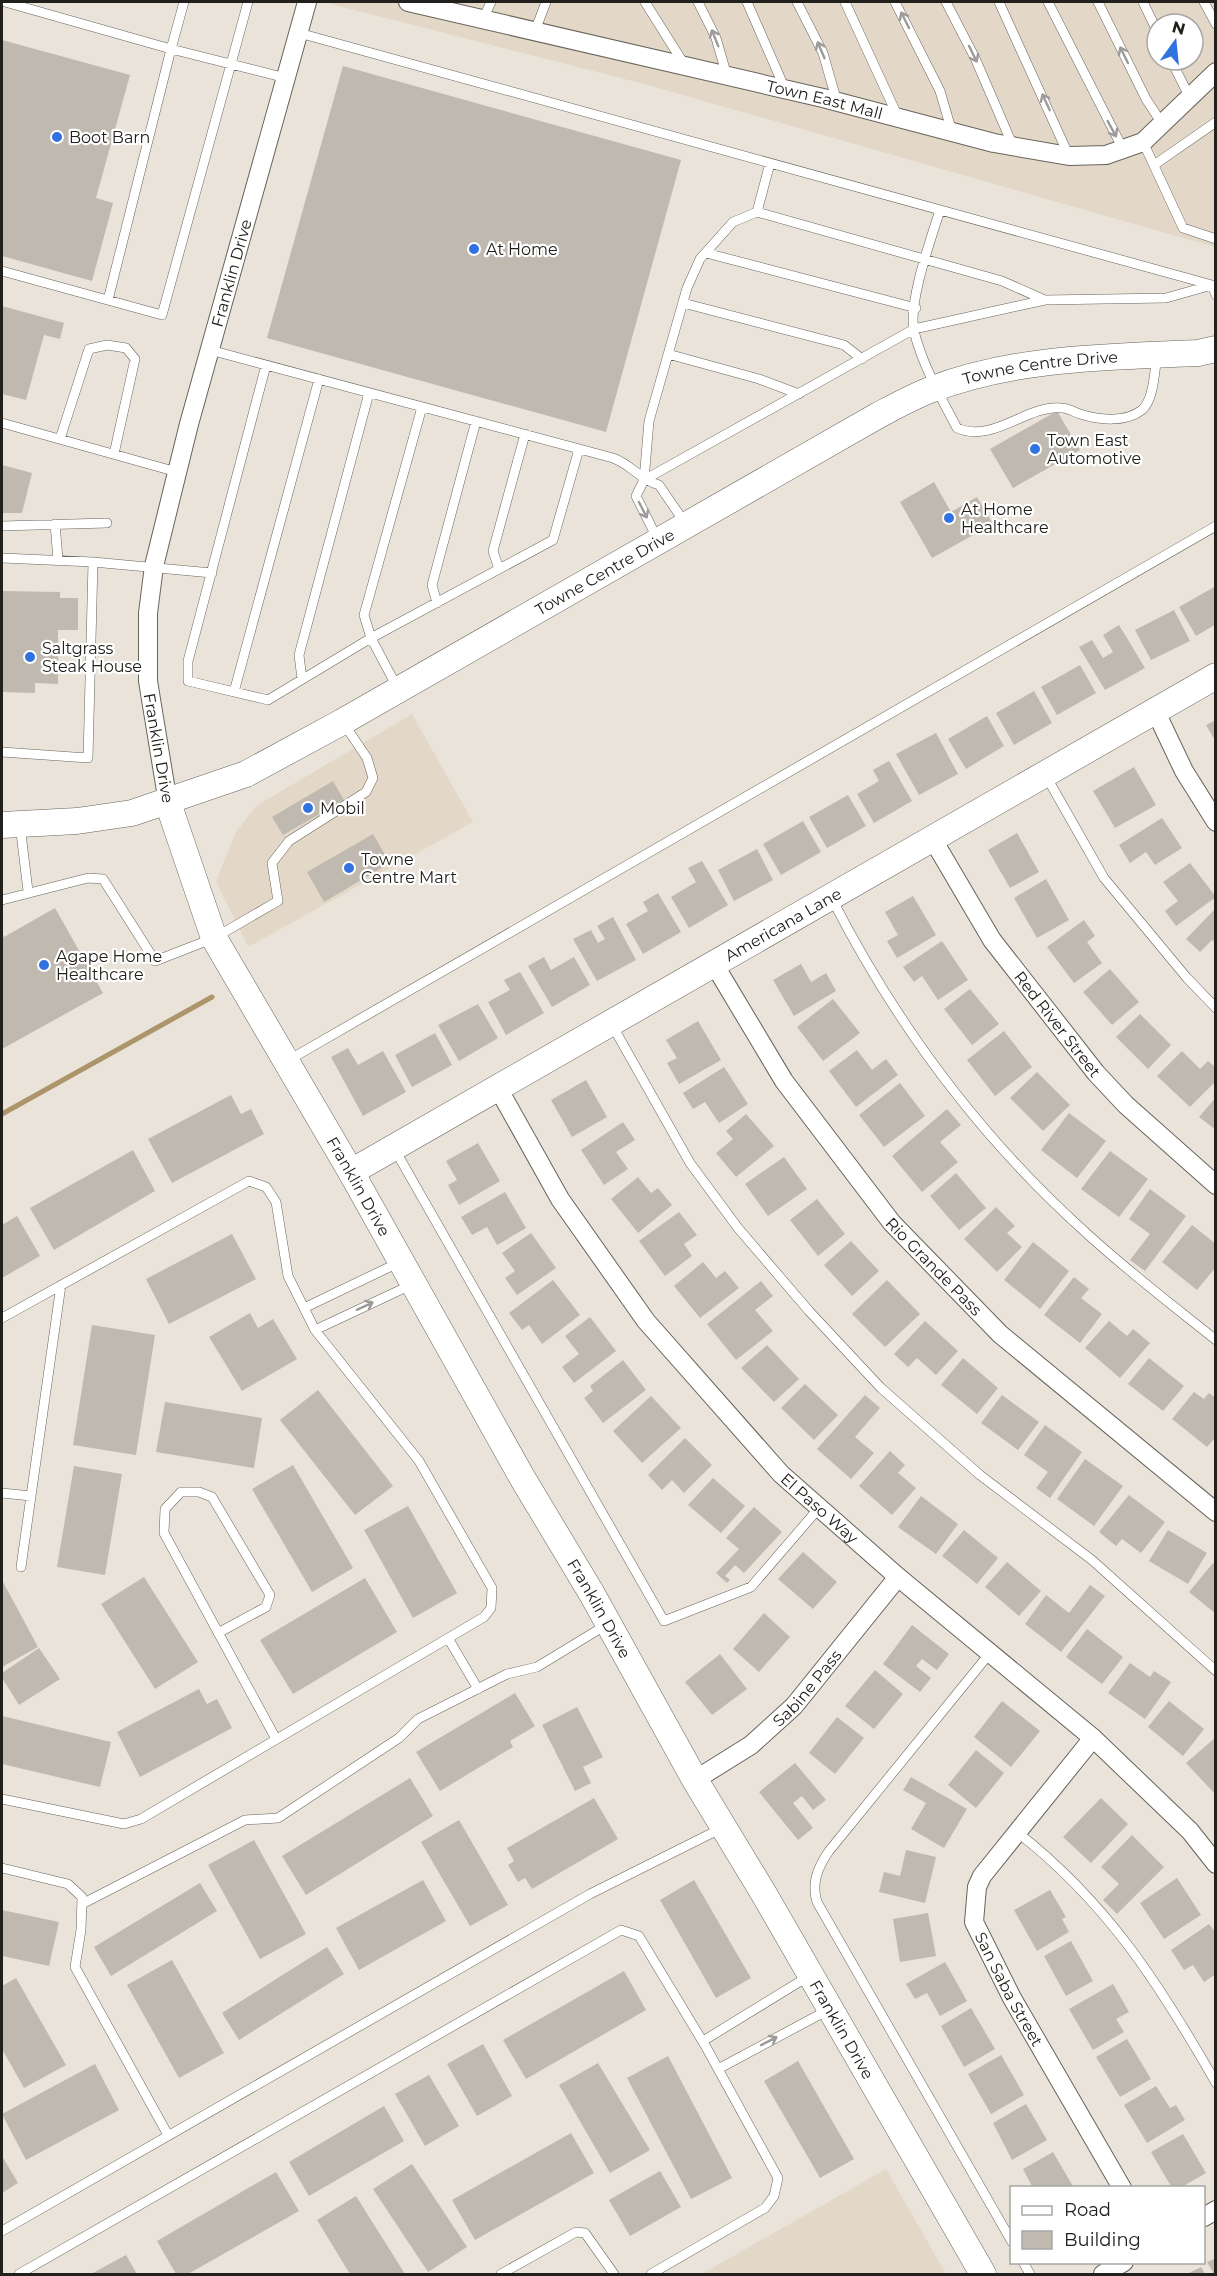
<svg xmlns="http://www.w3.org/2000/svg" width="1217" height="2276" viewBox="0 0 1217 2276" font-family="Montserrat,sans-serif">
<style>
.built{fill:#e3d8c8;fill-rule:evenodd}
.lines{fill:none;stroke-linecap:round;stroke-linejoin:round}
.stream{stroke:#ac946b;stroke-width:5}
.building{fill:#bfb9af}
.lane-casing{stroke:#68635a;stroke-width:10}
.street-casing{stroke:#68635a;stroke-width:20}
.secondary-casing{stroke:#68635a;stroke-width:27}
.lane{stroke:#fff;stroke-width:9}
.street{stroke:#fff;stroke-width:18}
.secondary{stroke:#fff;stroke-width:26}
.oneway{stroke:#9c9b99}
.poi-dot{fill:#3072df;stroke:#fff;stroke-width:2}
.labels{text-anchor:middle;stroke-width:4.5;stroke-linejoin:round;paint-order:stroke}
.street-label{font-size:16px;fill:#22201c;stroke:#fff}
.poi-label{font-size:16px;fill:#22201c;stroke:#fff;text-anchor:start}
</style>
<rect width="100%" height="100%" fill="#eae3d9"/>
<!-- built -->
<path class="built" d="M323,2H1215V247L648,85ZM1157,24H1193V60H1157Z
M412,714L473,822L248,947L216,881L236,832L256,806Z
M886,2169L946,2274H702Z"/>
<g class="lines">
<!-- stream -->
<path class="stream" d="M2,1114L212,997"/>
</g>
<!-- building -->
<path class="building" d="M2,40L130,75L96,198L113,203L92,281L2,256Z
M343,66L681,160L606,432L267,338Z
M2,306L64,323L60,339L44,335L26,400L2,394Z
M1057,411L1080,450L1013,488L990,449Z
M2,465L32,473L22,513H2Z
M934,482L951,512L977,497L993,524L932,558L900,502Z
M1216,586V624L1196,636L1179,607Z
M2,591L60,592V598H78V630H58V684L35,683V693L2,692Z
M1174,610L1190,641L1151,660L1135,630Z
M1119,625L1145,668L1105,690L1079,647L1092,640L1103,658L1113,652L1103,635Z
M1080,665L1096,693L1057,715L1041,687Z
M1034,691L1052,723L1014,745L996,713Z
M987,716L1004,746L966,769L948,739Z
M1216,720V742L1206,725Z
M936,733L958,774L919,795L896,754Z
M889,761L912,801L874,823L857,794L879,781L873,770Z
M1134,767L1156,805L1115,828L1093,791Z
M333,781L344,800L283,835L272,817Z
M848,795L866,826L827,848L809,817Z
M1162,818L1182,848L1155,865L1146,852L1130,863L1119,845Z
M803,821L821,852L781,875L763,844Z
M1017,833L1039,872L1010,888L988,850Z
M373,834L390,863L324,902L307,872Z
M757,849L773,880L734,901L718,870Z
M702,861L728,905L689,928L671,897L696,882L688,868Z
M1190,863L1216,897L1176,926L1165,911L1178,901L1163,882Z
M1046,879L1069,920L1037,938L1014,898Z
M658,893L681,932L643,954L626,924L648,911L643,902Z
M913,896L936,935L897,958L887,941L898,935L885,912Z
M55,908L103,993L2,1049V932L4,937Z
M1216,908V943L1212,940L1200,952L1186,939Z
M613,917L636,960L597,981L573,939L591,930L598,943L605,939L597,926Z
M1084,920L1095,936L1087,942L1102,963L1074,983L1047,947Z
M942,941L968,980L938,1000L922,976L914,982L903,967Z
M544,957L551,970L574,957L590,985L552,1007L528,966Z
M801,964L811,982L826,973L836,991L794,1016L773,980Z
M1110,969L1139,1002L1112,1025L1083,992Z
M520,972L544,1013L506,1035L488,1002L510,990L504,980Z
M970,989L999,1024L972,1045L944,1009Z
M833,999L860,1033L823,1061L797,1027Z
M478,1004L498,1038L459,1061L438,1025Z
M1140,1014L1171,1045L1148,1069L1116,1037Z
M698,1021L721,1060L679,1084L667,1063L677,1058L666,1040Z
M1004,1031L1032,1067L995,1096L967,1060Z
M435,1033L452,1065L412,1087L395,1055Z
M348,1048L358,1065L383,1051L406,1092L363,1116L331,1057Z
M857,1050L872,1070L886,1059L898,1075L856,1107L829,1071Z
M1182,1051L1200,1069L1208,1061L1216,1068V1081L1190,1107L1157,1076Z
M724,1067L748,1104L719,1123L705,1102L693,1109L683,1093Z
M1037,1072L1070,1105L1043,1131L1010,1098Z
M586,1080L607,1117L572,1137L551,1100Z
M900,1083L925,1116L884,1147L859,1115Z
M231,1095L241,1114L251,1109L264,1134L172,1183L148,1139Z
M1216,1097V1130L1199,1117Z
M947,1109L961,1125L940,1142L958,1162L922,1192L892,1156Z
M1069,1113L1106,1141L1077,1178L1041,1150Z
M746,1114L774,1146L736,1177L716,1153L733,1139L726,1131Z
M623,1122L635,1140L616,1152L628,1169L604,1185L581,1150Z
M478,1143L500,1181L459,1205L448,1185L457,1180L446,1161Z
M133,1150L155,1191L54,1250L30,1208Z
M1110,1151L1148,1179L1119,1217L1081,1189Z
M784,1157L807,1189L768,1216L745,1184Z
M956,1173L986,1208L959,1230L930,1196Z
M638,1177L651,1193L658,1188L672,1205L638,1233L611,1199Z
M1150,1189L1186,1216L1145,1271L1130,1260L1150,1234L1129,1219Z
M505,1192L526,1228L497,1245L487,1227L472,1235L461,1217Z
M817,1199L845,1234L818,1256L790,1220Z
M996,1207L1015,1226L1007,1233L1022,1247L997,1272L964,1239Z
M679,1212L697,1235L684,1244L692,1256L665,1276L639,1241Z
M17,1216L40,1256L2,1278V1225Z
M1192,1225L1216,1244V1267L1197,1290L1162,1262Z
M531,1233L556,1268L517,1295L505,1278L515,1271L502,1253Z
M232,1234L256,1279L169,1324L146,1279Z
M851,1241L879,1271L852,1296L824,1265Z
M1033,1242L1069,1271L1040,1309L1004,1280Z
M703,1262L716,1278L725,1271L739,1288L700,1318L674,1286Z
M1074,1277L1089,1289L1081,1298L1102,1314L1080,1343L1044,1315Z
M553,1280L580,1315L542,1344L529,1325L522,1330L509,1313Z
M887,1280L920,1314L885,1347L852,1314Z
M761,1281L773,1296L755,1310L773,1331L736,1360L707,1324Z
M250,1313L258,1328L273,1319L297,1359L242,1391L209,1337Z
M590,1317L616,1351L574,1383L562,1367L579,1354L565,1336Z
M925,1321L958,1351L936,1375L917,1358L908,1367L894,1354Z
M1109,1321L1127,1336L1133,1329L1150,1343L1120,1378L1085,1348Z
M92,1325L155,1335L136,1455L73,1445Z
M767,1345L799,1379L774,1402L741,1368Z
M963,1358L998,1388L977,1414L941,1385Z
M1149,1358L1184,1386L1163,1411L1128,1384Z
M623,1360L646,1390L603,1423L584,1398L593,1391L590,1386Z
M805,1384L838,1415L814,1440L781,1408Z
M318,1390L393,1486L355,1515L280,1420Z
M1194,1392L1204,1399L1209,1393L1216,1398V1437L1207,1447L1172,1419Z
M865,1395L880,1408L855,1437L874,1453L851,1479L817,1449Z
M1002,1395L1039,1422L1018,1450L981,1423Z
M651,1396L681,1428L642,1463L613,1431Z
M165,1402L262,1418L254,1468L156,1452Z
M1045,1425L1082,1452L1050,1498L1036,1488L1048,1472L1024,1455Z
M685,1438L712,1465L684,1493L672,1480L662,1490L648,1475Z
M890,1451L905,1465L898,1473L916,1488L892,1515L859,1486Z
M1085,1459L1123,1486L1094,1526L1057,1499Z
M293,1465L353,1568L312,1592L252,1489Z
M74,1466L122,1474L105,1575L57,1567Z
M713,1478L745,1506L721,1533L688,1505Z
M1129,1495L1165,1522L1141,1553L1122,1539L1116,1546L1099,1532Z
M921,1496L958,1524L936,1554L898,1527Z
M408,1506L457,1593L413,1618L364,1530Z
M754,1507L782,1532L744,1573L735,1565L725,1576L730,1580L727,1583L716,1573L739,1549L726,1538Z
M964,1530L998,1558L977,1584L942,1556Z
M1168,1530L1207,1553L1188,1584L1149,1561Z
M803,1552L837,1582L813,1609L778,1579Z
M1007,1562L1041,1591L1019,1616L985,1587Z
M1213,1563L1216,1565V1614L1189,1592Z
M144,1577L198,1662L155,1689L101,1604Z
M365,1578L397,1632L293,1694L260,1640Z
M2,1580L38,1647L2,1667Z
M1090,1585L1105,1596L1061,1652L1025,1624L1046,1595L1069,1613Z
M764,1613L790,1637L759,1672L733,1649Z
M912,1625L949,1654L937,1670L922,1659L916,1666L931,1678L920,1692L883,1664Z
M1087,1629L1123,1657L1102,1684L1066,1657Z
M39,1648L60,1679L19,1705L2,1678V1673Z
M720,1654L747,1689L712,1715L685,1682Z
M1130,1663L1150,1677L1154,1671L1171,1682L1145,1719L1108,1693Z
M875,1670L903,1694L874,1729L845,1706Z
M199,1689L207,1704L217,1699L232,1728L140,1777L117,1732Z
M515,1693L535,1726L510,1741L513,1747L440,1791L416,1752Z
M1002,1701L1040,1731L1011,1767L974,1737Z
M1169,1701L1204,1729L1183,1756L1148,1727Z
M577,1707L603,1757L583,1767L591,1783L575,1791L542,1725Z
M2,1716L111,1742L100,1787L2,1764Z
M837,1717L864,1738L835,1774L809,1753Z
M1216,1737V1795L1186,1763Z
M976,1750L1004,1773L976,1808L948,1785Z
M795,1763L826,1800L813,1810L802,1796L793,1803L813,1828L798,1840L759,1792Z
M911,1777L967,1809L944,1848L911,1829L926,1803L903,1790Z
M410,1778L433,1816L306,1895L282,1856Z
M594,1798L618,1839L532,1889L525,1878L518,1882L508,1865L514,1861L507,1848Z
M1101,1798L1128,1824L1091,1863L1063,1837Z
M459,1820L508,1905L470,1926L421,1842Z
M1132,1835L1164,1867L1117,1914L1103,1900L1119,1884L1101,1867Z
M254,1840L306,1934L260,1959L208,1865Z
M906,1850L936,1857L925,1903L879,1892L884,1872L900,1876Z
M1177,1878L1201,1915L1164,1939L1140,1903Z
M423,1880L446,1921L359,1970L336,1928Z
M694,1880L751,1978L716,1998L660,1900Z
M200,1883L217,1911L111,1976L94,1947Z
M1050,1890L1066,1917L1062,1919L1069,1932L1037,1951L1014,1910Z
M2,1910L59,1922L49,1966L2,1956Z
M928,1913L936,1956L900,1962L893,1919Z
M1209,1924L1216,1933V1974L1204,1982L1193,1965L1184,1970L1171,1950Z
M1071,1941L1093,1981L1066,1996L1044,1956Z
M327,1947L344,1974L239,2040L222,2013Z
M172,1960L224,2053L179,2078L127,1985Z
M945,1962L967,2001L940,2016L927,1993L915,1999L906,1984Z
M624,1971L646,2010L526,2079L503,2040Z
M16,1978L66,2065L24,2088L2,2049V1986Z
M1113,1984L1129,2012L1116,2019L1124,2032L1093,2050L1069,2009Z
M971,2008L995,2049L964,2067L941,2026Z
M1127,2039L1151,2079L1120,2097L1096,2057Z
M483,2044L512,2096L477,2116L447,2064Z
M1001,2055L1024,2095L991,2114L968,2074Z
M668,2056L732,2178L691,2199L627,2078Z
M798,2061L854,2159L820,2178L764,2081Z
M598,2063L650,2150L610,2173L559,2085Z
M95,2064L119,2110L26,2160L2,2114Z
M429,2075L459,2126L425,2146L395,2094Z
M1156,2086L1170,2108L1176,2105L1185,2120L1147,2143L1124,2105Z
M1026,2104L1047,2140L1012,2160L993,2123Z
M384,2106L404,2141L309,2196L289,2162Z
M571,2133L594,2173L475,2240L452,2200Z
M1183,2134L1206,2173L1180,2188H1172L1151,2152Z
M1053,2152L1074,2188H1033L1023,2169Z
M2,2156L18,2183L2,2193Z
M412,2164L467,2247L428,2272L373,2189Z
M660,2171L681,2207L630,2236L609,2200Z
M276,2172L299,2211L188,2274H176L157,2241Z
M356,2196L405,2274H350L317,2220Z
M126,2255L137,2274H91Z
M1216,2258V2274H1214L1207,2262Z
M1201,2267L1205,2274H1187Z"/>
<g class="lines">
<!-- lane casing -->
<g class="lane-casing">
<path id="lane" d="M5,2L171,49L108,300
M184,2L171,49L286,78
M645,2L684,64
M698,2L716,38L727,76
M747,2L785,89
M797,2L823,53L837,102
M845,2L898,117
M895,2L940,91L952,132
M946,2L975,58L1013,146
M999,2L1069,156
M1048,2L1123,149
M1098,2L1146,99L1163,125
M1143,2L1157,31
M1204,2L1216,24
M483,19L491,2
M535,31L546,2
M299,33L1212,285L1216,295
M1171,60L1190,98
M1143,142L1183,228L1216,239
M1154,165L1216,122
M940,210C931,239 908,302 914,331C922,364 941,398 957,428C994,444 1027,404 1062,408C1068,408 1074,412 1080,414C1099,420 1125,423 1142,410C1154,399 1154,373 1157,357
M757,212L770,163
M706,253L916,308
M2,271L162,315L248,2
M683,303L844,345L862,359
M210,350L613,458C632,465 639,479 659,485L685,523
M668,354L759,379L799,394
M266,365L188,661V681L268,700L371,638L553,540L579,449
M2,423L177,472
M60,439L89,349L107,345L126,348L135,359L114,454
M644,480L914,329L1045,300L1166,298L1212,285
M55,524L58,559
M2,526L107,523
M657,538L636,496L644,480L649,421L687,288L700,259L733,222L757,212L1002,281L1045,300
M2,558L93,562L212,573
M499,569L493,551L525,434
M437,603L432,585L476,421
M302,679L299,655L369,393
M397,687L371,638L364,615L422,407
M234,692L319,379
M2,752L88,758L93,562
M1046,776L1104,878L1187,978L1216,1008
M20,825L28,891
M832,899C896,1024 978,1135 1083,1230C1125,1269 1171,1304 1216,1340
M2,900L88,878L103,879L155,961L214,938L278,901L272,863L289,841L366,792L373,778L367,758L344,724
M612,1025L690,1163L738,1228L809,1311L881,1388L980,1475L1092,1560L1216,1671
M287,1061L1216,526
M395,1150L664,1621L751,1587L819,1508
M304,1308L400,1262
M2,1318L249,1181L266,1187L276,1202L288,1276L315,1330L419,1461L492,1588L491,1608L484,1617L141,1819L124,1824L2,1799
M315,1330L413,1284
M2,1493L31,1496L61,1285
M21,1567L31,1496
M218,1633L266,1607L270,1595L212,1497L199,1492H181L165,1509L164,1533L276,1739
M448,1638L478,1689
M990,1653L829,1851C818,1867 811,1883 817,1902L1012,2242
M1017,1832C1107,1902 1160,1985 1216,2083
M2,1868L68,1884L82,1897L81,1930L75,1967L168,2135
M82,1904L245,1820L278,1818L399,1738L418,1719L507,1674L537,1667L606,1625
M703,2041L809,1976
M718,2069L830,2009
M2,2231L590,1894L722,1828
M1023,2262L1030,2274
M19,2274L621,1930L639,1936L706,2047L778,2178L774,2196L765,2208L651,2274
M501,2274L576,2232L585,2233L614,2274"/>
</g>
<!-- street casing -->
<g class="street-casing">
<g id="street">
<path id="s1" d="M408,2L823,98L994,143L1069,156L1106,155L1143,142L1216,72"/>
<path d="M1155,710L1184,771L1216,822"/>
<path id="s2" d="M168,803L148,681V613L154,566L189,424L307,2"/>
<path id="s3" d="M932,838L992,940L1096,1073L1126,1105L1216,1185"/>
<path id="s4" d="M714,964L784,1081L892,1223L1000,1334L1216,1512"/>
<path id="s5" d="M498,1088L560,1199L646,1321L781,1474L898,1577L1093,1738L1190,1831L1216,1864"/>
<path id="s6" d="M1093,1738L982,1876L977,1887L974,1922L1012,1998L1122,2188"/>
<path id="s7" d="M695,1780L751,1745L794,1706L898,1577"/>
<path d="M1204,2217L1216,2210"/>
<path d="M1103,2274L1124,2262"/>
</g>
</g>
<!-- secondary casing -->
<g class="secondary-casing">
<g id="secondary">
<path id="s8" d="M168,803L214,938L351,1172L523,1479L592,1594L695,1780L764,1894L983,2274"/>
<path id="s9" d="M2,825L77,821L132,813L246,774L342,722L877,416C894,407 912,397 930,390C1015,357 1108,357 1198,353L1216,349"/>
<path id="s10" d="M351,1172L1216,676"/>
</g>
</g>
<!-- lane -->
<use href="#lane" class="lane"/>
<!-- street -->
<use href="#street" class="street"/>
<!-- secondary -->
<use href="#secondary" class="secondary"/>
</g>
<!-- one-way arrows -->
<defs><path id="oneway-shaft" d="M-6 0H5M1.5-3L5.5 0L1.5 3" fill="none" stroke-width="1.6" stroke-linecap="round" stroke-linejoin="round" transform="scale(1.5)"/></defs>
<g class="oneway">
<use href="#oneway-shaft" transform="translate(905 20) rotate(-117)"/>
<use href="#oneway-shaft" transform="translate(715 38) rotate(-112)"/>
<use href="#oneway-shaft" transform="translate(821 50) rotate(-113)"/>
<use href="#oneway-shaft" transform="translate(973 54) rotate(64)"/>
<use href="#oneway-shaft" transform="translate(1124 55) rotate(-116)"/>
<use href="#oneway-shaft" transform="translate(1046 102) rotate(-115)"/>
<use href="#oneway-shaft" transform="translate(1112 129) rotate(61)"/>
<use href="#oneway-shaft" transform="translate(643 510) rotate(63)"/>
<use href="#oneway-shaft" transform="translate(365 1306) rotate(-25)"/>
<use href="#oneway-shaft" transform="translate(769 2041) rotate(-27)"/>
</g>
<!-- markers -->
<g class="poi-dot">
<circle cx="57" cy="137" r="6"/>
<circle cx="474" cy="249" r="6"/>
<circle cx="1035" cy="449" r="6"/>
<circle cx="949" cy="518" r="6"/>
<circle cx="30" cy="657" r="6"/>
<circle cx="308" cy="808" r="6"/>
<circle cx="349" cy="868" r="6"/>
<circle cx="44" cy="965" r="6"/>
</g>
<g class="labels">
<!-- street labels -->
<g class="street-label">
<text dy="6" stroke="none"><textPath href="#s1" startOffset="428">Town East Mall</textPath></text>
<text dy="6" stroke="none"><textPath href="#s2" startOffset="542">Franklin Drive</textPath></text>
<text dy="6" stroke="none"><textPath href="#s9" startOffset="1149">Towne Centre Drive</textPath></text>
<text dy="6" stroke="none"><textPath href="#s9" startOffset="663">Towne Centre Drive</textPath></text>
<text transform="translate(159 748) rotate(80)" y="6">Franklin Drive</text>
<text dy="6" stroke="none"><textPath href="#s10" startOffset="498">Americana Lane</textPath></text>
<text dy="6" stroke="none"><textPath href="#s3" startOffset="225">Red River Street</textPath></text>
<text dy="6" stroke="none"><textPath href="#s8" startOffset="430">Franklin Drive</textPath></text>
<text dy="6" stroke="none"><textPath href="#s4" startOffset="375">Rio Grande Pass</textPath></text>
<text dy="6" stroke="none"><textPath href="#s5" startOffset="532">El Paso Way</textPath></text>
<text dy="6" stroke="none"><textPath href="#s8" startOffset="916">Franklin Drive</textPath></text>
<text dy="6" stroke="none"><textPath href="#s7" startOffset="146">Sabine Pass</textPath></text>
<text dy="6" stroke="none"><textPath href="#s6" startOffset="300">San Saba Street</textPath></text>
<text dy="6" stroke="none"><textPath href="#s8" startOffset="1402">Franklin Drive</textPath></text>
</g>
<!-- poi labels -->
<g class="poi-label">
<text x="69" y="143">Boot Barn</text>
<text x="486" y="255">At Home</text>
<text x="1047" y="446">Town East<tspan x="1047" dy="18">Automotive</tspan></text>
<text x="961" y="515">At Home<tspan x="961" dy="18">Healthcare</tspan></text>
<text x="42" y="654">Saltgrass<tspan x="42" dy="18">Steak House</tspan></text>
<text x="320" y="814">Mobil</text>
<text x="361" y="865">Towne<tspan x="361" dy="18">Centre Mart</tspan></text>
<text x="56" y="962">Agape Home<tspan x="56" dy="18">Healthcare</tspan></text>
</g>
</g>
<!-- border -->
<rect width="1217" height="2276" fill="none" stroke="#22201c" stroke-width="6"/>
<!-- legend -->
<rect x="1010" y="2186" width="195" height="78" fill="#ffffff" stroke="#a7a6a4" stroke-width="1.5"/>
<rect x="1022" y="2206" width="30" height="9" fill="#ffffff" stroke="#a7a6a4" stroke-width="1.5"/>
<text x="1064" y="2216" font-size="18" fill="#22201c">Road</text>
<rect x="1022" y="2231" width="30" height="18" fill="#bfb9af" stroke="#a7a6a4" stroke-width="1.5"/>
<text x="1064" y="2246" font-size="18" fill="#22201c">Building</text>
<!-- north arrow -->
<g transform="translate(1175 42) rotate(15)"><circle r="28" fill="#ffffff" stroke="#a7a6a4" stroke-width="1.5"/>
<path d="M0-4.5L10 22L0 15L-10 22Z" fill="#3072df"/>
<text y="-9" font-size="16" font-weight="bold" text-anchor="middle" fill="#22201c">N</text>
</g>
</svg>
